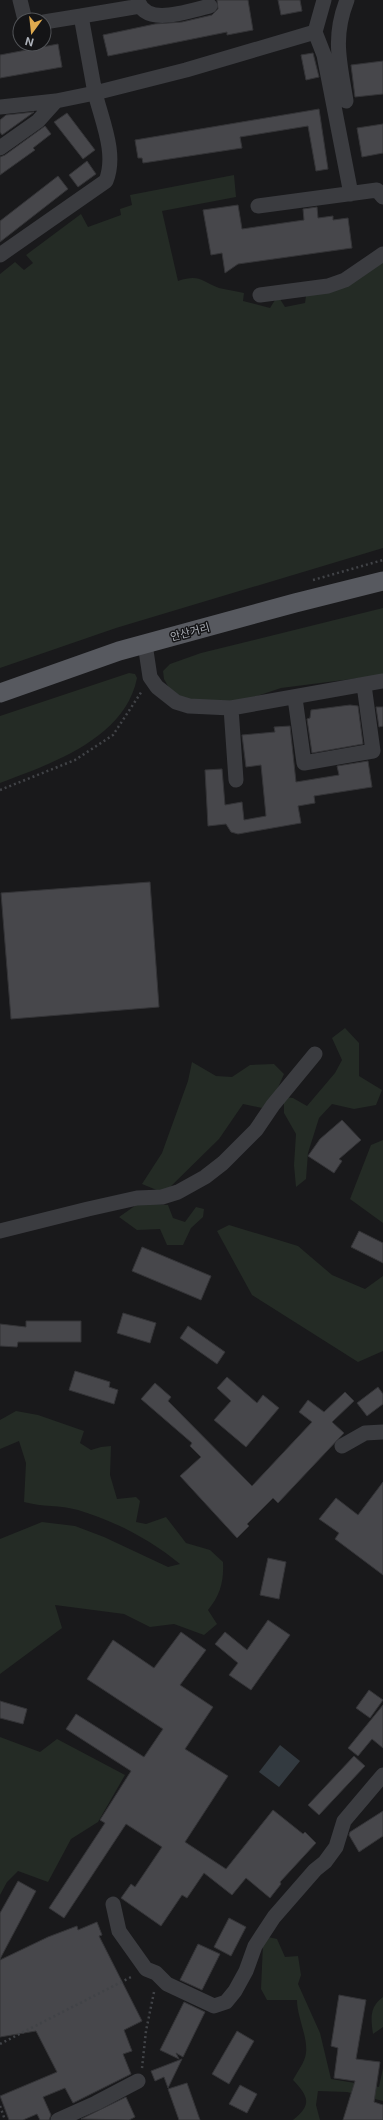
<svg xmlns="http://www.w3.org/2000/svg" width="383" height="2120" viewBox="0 0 383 2120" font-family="Inter,'Noto Sans KR',sans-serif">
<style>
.green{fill:#242b25}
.water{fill:#333a40}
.building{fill:#47474b;stroke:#343437}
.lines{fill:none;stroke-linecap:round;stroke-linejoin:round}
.path{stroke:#414347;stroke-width:2.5;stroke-dasharray:2 3;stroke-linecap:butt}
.minor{stroke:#3b3c40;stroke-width:15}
.major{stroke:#57595f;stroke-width:19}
.labels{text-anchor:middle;stroke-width:3;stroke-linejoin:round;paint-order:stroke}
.street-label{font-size:11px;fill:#adb1b9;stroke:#141416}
</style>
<rect width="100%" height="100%" fill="#19191b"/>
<!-- green -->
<path class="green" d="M234,175L236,197L162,211L178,281C200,274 200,281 219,288C227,290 236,291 244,293L243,301L270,308L275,300L280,299L285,307L305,303L306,296L383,262V548L116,628L0,668V274L15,262L24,270L33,263L26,255L81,214L88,227L121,215L120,209L132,205L130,195Z
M383,608V675L281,688L233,704L193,702L173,695L164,679L163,671L170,664L201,653Z
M129,673L135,674L137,678C125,739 50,764 0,783V716Z
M345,1028L359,1043V1076L382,1090L376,1105L354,1109L332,1104L319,1118L308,1153L306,1179L296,1187L294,1165L296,1134L284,1113V1097L293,1098L307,1106L335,1073L342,1060L332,1038Z
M192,1062L216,1076L232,1077L250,1065L274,1064L284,1074L276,1092L262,1108L243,1104L219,1139L164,1193L142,1184L162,1153L188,1081Z
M383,1140V1223L350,1199L371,1145Z
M139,1203L168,1205L173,1218L185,1222L196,1207L204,1209L203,1217L191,1228L183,1245H167L160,1229L137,1230L119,1217Z
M229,1225L298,1246L332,1275L365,1289L383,1276V1351L358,1362L252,1295L217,1231Z
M16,1411L38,1415L84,1431L80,1443L91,1450L101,1447L111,1446L110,1475L117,1499L136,1497L140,1501L136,1522L146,1524L166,1517L186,1543L210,1550L223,1562C224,1582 220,1595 208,1610L217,1624L204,1635L174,1624L150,1627L124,1614L55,1605L62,1628L0,1674V1539L42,1522L75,1526L104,1537L168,1567L180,1564C151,1540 115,1521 78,1510C60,1505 42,1507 24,1502L26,1463L19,1441L0,1449V1420Z
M0,1737L40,1752L57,1739L125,1775L98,1822L71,1839L48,1882L18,1871L7,1882L0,1895Z
M268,1937L277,1939L285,1957L298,1956L301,1975L298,1984L320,2033L331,2079L379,2087L383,2068V2101L347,2092L318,2091L316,2105L320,2120H293C313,2104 308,2096 293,2080C297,2072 305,2062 306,2053C308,2037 297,2017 297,2000H267L261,1989L263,1944Z
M383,1997V2027L373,2034C371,2019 369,2007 383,1997Z"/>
<!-- water -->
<path class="water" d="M280,1745L300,1761L279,1787L259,1772Z"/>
<!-- building -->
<path class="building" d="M217,0H248L253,30L227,35V32L108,56L103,35L155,24L182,22L212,15L218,9Z
M278,0H300L302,11L281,15Z
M58,44L62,67L0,78V55Z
M313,53L319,77L306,80L301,55Z
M383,61V94L355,97L351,65Z
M319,109L328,169L316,171L308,126L240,137L242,148L143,163L142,158H138L135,140Z
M34,112L2,135L0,132V120L6,115Z
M67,113L95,150L83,159L54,122Z
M383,124V153L362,157L357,128Z
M45,126L51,134L33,148L35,150L0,175V157L5,155Z
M87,161L96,174L78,187L69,175Z
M58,176L68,189L0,242V221Z
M238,205L242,229L304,220L303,209L317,207L318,218L333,216V220L348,218L352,248L238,264L225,273L222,253L211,255L203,210Z
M350,705L358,706L363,744L312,753L307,719L310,718L311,710Z
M376,707H383V726L379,727Z
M290,726L296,782L339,775L337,766L368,761L372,787L314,796L315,803L298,806L301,823L238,834L231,832L226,824L208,826L205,770L222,769L225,805L242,802L244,820L266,816L261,765L246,767L242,735L275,732L274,727Z
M150,882L159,1007L11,1019L1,893Z
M342,1120L361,1140L339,1159L342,1161L334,1173L308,1156L320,1139Z
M359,1231L383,1243V1263L351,1247Z
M142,1247L211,1276L201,1300L132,1271Z
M123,1313L156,1323L150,1343L117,1333Z
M26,1321H81V1342H18L17,1347L0,1346V1324L26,1327Z
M188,1326L225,1352L217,1364L180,1338Z
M75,1371L110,1382L109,1387L118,1390L114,1404L69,1390Z
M227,1377L257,1403L263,1395L279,1408L246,1447L214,1420L231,1401L217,1388Z
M155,1383L171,1397L168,1401L252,1486L312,1422L299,1412L308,1400L324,1412L345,1392L354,1401L332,1422L344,1433L278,1503L273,1498L247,1524L249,1526L237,1538L180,1476L201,1457L190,1446L192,1443L141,1399Z
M378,1387L383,1394V1404L367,1416L357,1403Z
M383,1482V1575L335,1539L339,1533L319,1519L336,1498L358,1515Z
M268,1558L286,1562L279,1599L260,1595Z
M268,1620L290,1635L251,1690L229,1675L238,1663L215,1644L225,1632L247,1650Z
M181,1632L206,1650L180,1685L213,1707L185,1749L228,1776L185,1842L226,1869L273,1810L303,1834L305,1832L316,1843L280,1882L281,1884L270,1898L246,1878L232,1895L204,1873L187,1898L182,1895L161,1926L121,1898L131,1884L135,1887L162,1847L126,1824L64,1918L49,1908L105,1823L100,1820L131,1771L66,1729L76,1714L144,1757L163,1729L87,1679L113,1640L154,1668Z
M369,1690L383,1700L370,1718L356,1708Z
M0,1701L27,1709L23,1724L0,1718Z
M383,1705V1748L372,1739L358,1756L348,1748Z
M354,1756L365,1766L319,1815L308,1805Z
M383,1811V1836L359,1852L349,1835L350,1832Z
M18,1881L36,1891L0,1959V1913Z
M229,1918L246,1927L231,1956L214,1947Z
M97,1922L102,1935L99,1936L142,2021L124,2030L132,2051L123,2054L131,2074L73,2103L65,2088L43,2097L51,2115L49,2120H40L37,2114L23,2120H9L0,2096L57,2072L36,2031L0,2037V1960L48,1937L77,1926L78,1930Z
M198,1944L220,1954L202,1990L180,1980Z
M339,1995L366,2000L356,2059L380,2062L374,2102L383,2105V2120H343L355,2081L334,2078L338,2048L331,2046Z
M184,2002L205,2012L183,2057L176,2053L179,2059L160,2050Z
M237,2031L254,2041L229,2084L212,2074Z
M182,2059L168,2088L164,2077L155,2081L151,2071Z
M187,2083L200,2120H179L168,2089Z
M240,2085L257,2094L247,2113L229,2104Z
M126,2097L135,2117L129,2120L81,2119Z"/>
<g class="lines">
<!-- path -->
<path class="path" d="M313,580L383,560
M0,790L75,760L113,735L142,691
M0,2044L133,1976
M142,2068L146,2031L154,1992
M0,2106L5,2120"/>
<!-- minor -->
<path class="minor" d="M20,0L25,20
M138,0C144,28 191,10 210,6
M324,0L315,32L324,55L351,194
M81,16L140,6
M346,101C340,63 332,38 347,0
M0,107L56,101L95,93L81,16L44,22
M0,148L38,121L56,101
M258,206L377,190L383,197
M0,255L106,181C117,154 102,121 95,93L186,70L315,32
M260,295L328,286L345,280L383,254
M145,644L150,677L157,687L176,702L189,706L231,708L383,681
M295,698L304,763L373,751L364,685
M231,708L236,780
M0,1231L88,1209L137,1198L162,1197L178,1192L205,1177L223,1163L256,1130L273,1105L315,1054
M342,1446L365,1433L383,1432
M113,1904L119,1931L146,1969L156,1973L167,1984L214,2006L226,2002L235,1991L246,1971L255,1946L274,1917L315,1870L325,1862L336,1847L344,1821L383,1775
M58,2120L96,2103L138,2081"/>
<!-- major -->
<path class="major" d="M0,693L119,651L295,603L383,581"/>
</g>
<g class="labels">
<!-- street labels -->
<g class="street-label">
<text transform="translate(190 632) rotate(-15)" y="4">안산거리</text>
</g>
</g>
<!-- north arrow -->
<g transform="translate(32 32) rotate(195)"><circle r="19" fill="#141416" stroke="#515357"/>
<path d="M0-3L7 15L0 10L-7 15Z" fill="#dfaa4e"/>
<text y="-6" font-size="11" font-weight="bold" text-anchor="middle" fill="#adb1b9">N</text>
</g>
</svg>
